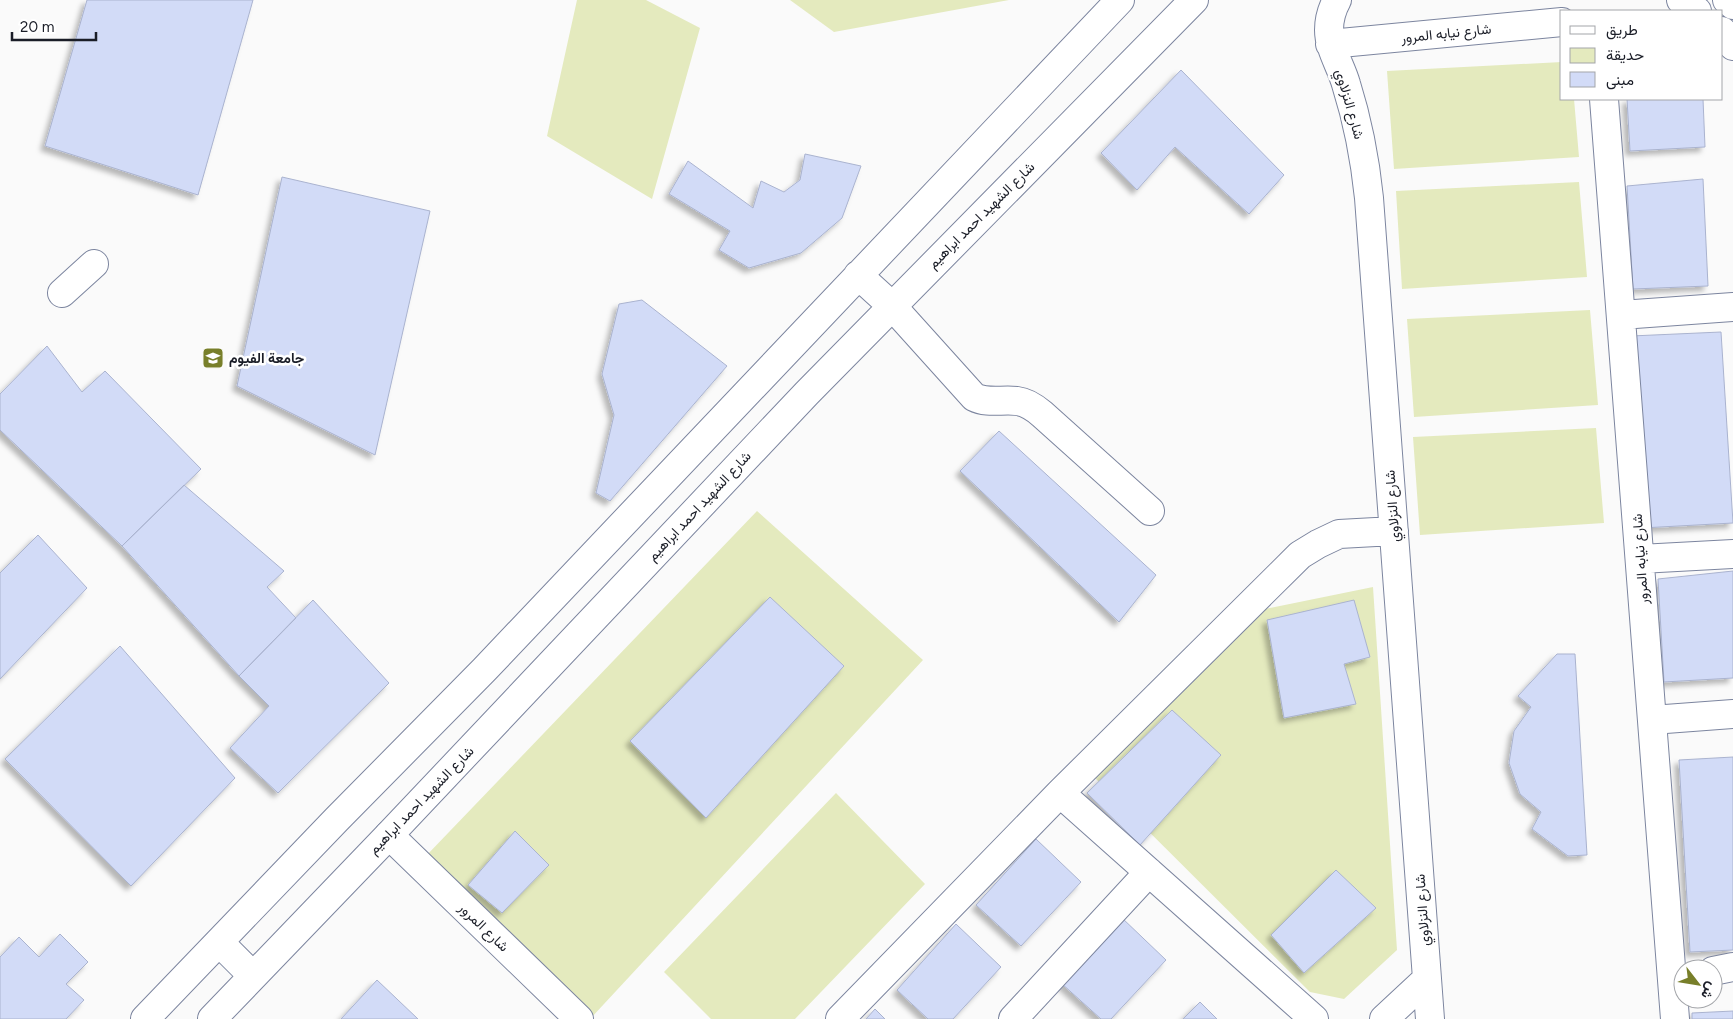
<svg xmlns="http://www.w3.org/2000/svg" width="1733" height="1019" viewBox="0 0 1733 1019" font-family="Figtree,Vazirmatn,sans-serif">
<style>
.green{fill:#e4eabe}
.building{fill:#d2dbf7;stroke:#aab3cf;filter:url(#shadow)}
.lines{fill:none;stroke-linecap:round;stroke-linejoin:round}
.minor-casing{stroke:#7c859f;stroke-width:30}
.major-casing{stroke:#7c859f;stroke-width:30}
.minor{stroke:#fff;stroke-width:28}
.major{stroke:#fff;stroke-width:28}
.labels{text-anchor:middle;stroke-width:5;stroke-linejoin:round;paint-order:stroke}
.street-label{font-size:14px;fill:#1a1d27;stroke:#fff}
.poi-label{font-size:14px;font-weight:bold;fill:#1a1d27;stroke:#fff;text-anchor:start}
</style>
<defs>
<filter id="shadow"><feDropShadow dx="-4.5" dy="4.5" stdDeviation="2.5" flood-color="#0004"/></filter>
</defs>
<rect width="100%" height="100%" fill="#fafafa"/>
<!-- green -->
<path class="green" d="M577,0H646L700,28L652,199L547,136Z
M790,0H1009L834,32Z
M1562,62V99H1574L1579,157L1394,169L1387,71Z
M1579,182L1587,277L1402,289L1396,191Z
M1590,310L1598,405L1414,417L1407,319Z
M1596,428L1604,523L1420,535L1413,437Z
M757,511L923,660L591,1018L425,857Z
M1373,587L1397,950L1344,999L1310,992L1088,771L1250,612Z
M836,793L925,884L795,1019H711L664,972Z"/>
<!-- building -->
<path class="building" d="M87,0H253L198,195L45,146Z
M1181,70L1284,175L1249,214L1175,147L1137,190L1101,153Z
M1627,99H1703L1705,147L1630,151Z
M805,154L861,166L842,218L801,253L749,268L719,250L730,231L669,194L688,161L753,208L761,181L784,192L800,180Z
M282,177L430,211L375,455L237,386Z
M1703,179L1708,286L1633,289L1627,186Z
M642,300L727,366L610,501L596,493L614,415L602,374L619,304Z
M1721,332L1733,523L1642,528L1631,336Z
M47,346L82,392L105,371L201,469L122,546L0,430V394Z
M999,431L1156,575L1119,622L960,471Z
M184,485L284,571L267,587L296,618L239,676L122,546Z
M38,535L87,588L0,679V573Z
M1733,571V678L1664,682L1658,579Z
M770,597L844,666L706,818L630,741Z
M313,600L389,683L278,793L230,748L269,706L239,676Z
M1354,600L1370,657L1344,664L1356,704L1284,718L1267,620Z
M120,646L235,778L131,886L5,759Z
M1557,654H1575L1587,855L1568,856L1532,829L1541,812L1520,794L1509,763L1514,731L1531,707L1518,696Z
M1172,710L1221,755L1140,845L1087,793Z
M1733,757V950L1690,952L1679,760Z
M515,831L549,865L502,913L468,885Z
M1036,839L1081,882L1021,946L976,905Z
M1336,870L1376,908L1304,973L1271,935Z
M1121,917L1166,960L1111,1019H1101L1061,983Z
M956,924L1001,967L953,1019H928L897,990Z
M60,934L88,962L66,984L84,1000L66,1019H0V957L19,937L39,957Z
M377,980L418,1019H341Z
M1200,1002L1217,1019H1183Z
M875,1009L885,1019H866Z
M1733,1011V1019H1692V1013Z"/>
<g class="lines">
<!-- minor casing -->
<g class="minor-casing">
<path id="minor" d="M1337,0C1332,9 1329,19 1329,30C1329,49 1341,66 1346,84C1358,122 1365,159 1369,198L1430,1019
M1681,0L1697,11
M1727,0L1733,5
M1722,31L1733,46
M1330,44L1562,22
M1604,99L1675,1019
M62,293L94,264
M892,306L974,397C988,404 1002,399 1017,401C1026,402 1035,408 1042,414L1150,511
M1621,315L1733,307
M1640,559L1733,554
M1652,720L1733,714
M1060,793L1314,1019
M389,835L579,1019
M1713,971L1733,967
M840,1019L1060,793L1300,555L1318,544L1339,534L1394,531
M1013,1019L1149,872
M1384,1019L1427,979"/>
</g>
<!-- major casing -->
<g class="major-casing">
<path id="major" d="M858,275L892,306
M219,942L253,976
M145,1019L337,819L484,670L1120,0
M212,1019L389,835L807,393L1194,0"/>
</g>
<!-- minor -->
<use href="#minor" class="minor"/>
<!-- major -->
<use href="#major" class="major"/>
</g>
<!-- icons -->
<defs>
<g id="university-square" transform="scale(1.125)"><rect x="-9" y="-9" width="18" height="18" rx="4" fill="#787f2a" stroke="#fff"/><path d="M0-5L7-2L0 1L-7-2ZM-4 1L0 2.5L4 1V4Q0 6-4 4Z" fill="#fff"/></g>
</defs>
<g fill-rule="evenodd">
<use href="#university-square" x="213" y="358"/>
</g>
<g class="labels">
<!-- street labels -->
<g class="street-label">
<text transform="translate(1446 33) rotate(-6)" y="5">شارع نيابه المرور</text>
<text transform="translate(1350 104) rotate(74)" y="5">شارع النزلاوي</text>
<text transform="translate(981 215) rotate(-45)" y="5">شارع الشهيد احمد ابراهيم</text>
<text transform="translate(699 506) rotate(-47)" y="5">شارع الشهيد احمد ابراهيم</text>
<text transform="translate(1392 506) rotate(-94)" y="5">شارع النزلاوي</text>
<text transform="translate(1640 559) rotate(-94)" y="5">شارع نيابه المرور</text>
<text transform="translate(421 800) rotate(-46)" y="5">شارع الشهيد احمد ابراهيم</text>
<text transform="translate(1422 910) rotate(-94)" y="5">شارع النزلاوي</text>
<text transform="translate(484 927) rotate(44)" y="5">شارع المرور</text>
</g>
<!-- poi labels -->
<g class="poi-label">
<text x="229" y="363">جامعة الفيوم</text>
</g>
</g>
<!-- legend -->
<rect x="1560" y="10" width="162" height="90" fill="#ffffff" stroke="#a3a5a9"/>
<rect x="1570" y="26" width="25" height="8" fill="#ffffff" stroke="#a3a5a9"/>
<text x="1606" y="35" font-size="15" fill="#1a1d27">طريق</text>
<rect x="1570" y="48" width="25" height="15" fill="#e4eabe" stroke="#a3a5a9"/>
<text x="1606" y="60" font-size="15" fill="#1a1d27">حديقة</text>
<rect x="1570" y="72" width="25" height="15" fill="#d2dbf7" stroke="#a3a5a9"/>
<text x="1606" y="85" font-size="15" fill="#1a1d27">مبنى</text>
<!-- north arrow -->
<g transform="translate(1698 984) rotate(121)"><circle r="24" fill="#ffffff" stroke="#a3a5a9"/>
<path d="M0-4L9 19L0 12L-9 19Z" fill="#787f2a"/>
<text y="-8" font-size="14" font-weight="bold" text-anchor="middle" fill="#1a1d27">ش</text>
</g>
<!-- scale -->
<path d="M12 32v8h84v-8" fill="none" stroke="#1a1d27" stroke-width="2.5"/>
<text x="20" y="32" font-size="15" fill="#1a1d27" stroke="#ffffff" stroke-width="4" paint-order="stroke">20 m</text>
</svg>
